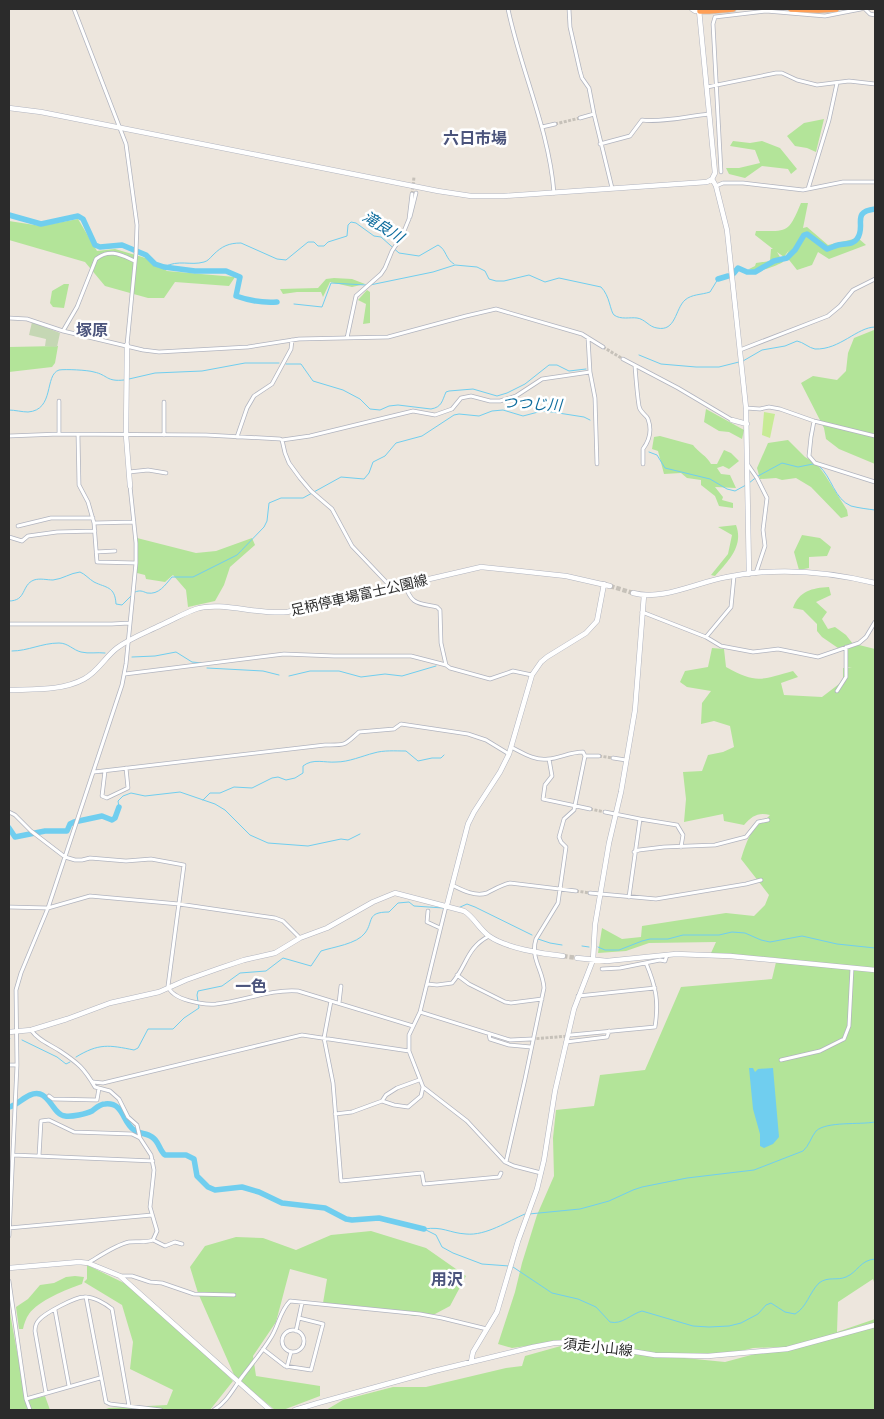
<svg xmlns="http://www.w3.org/2000/svg" width="884" height="1419" viewBox="0 0 884 1419" font-family="Signika,'Noto Sans JP',sans-serif">
<style>
.green{fill:#b3e499}
.cemetery{fill:#c5d7b4}
.pitch{fill:#c7eb95}
.water{fill:#70ceef}
.lines{fill:none;stroke-linecap:round;stroke-linejoin:round}
.stream{stroke:#70ceef;stroke-width:1}
.river{stroke:#70ceef;stroke-width:5.5}
.street-tunnel{stroke:#c6c1b9;stroke-width:3;stroke-dasharray:3 1.5;stroke-linecap:butt}
.secondary-tunnel{stroke:#c6c1b9;stroke-width:4.5;stroke-dasharray:4.5 2;stroke-linecap:butt}
.street-casing{stroke:#b1b4bf;stroke-width:4.5}
.secondary-casing{stroke:#b1b4bf;stroke-width:5.5}
.highway-casing{stroke:#c8c8c8;stroke-width:7}
.street{stroke:#fff;stroke-width:3}
.secondary{stroke:#fff;stroke-width:4.5}
.highway{stroke:#ff9f56;stroke-width:5.5}
.labels{text-anchor:middle;stroke-width:5;stroke-linejoin:round;paint-order:stroke}
.street-label{font-size:14px;fill:#2b2b2b;stroke:#fff}
.water-label{font-size:15px;font-style:italic;fill:#0d6c9d;stroke:#fff}
.quarter-label{font-size:16px;font-weight:bold;fill:#4b547c;stroke:#fff}
</style>
<rect width="100%" height="100%" fill="#ede6dd"/>
<!-- green -->
<path class="green" d="M824,119L816,152L807,148L795,146L787,136L804,123Z
M733,141L750,143L762,141L780,148L797,169L791,174L788,169L762,166L745,178L729,174L726,168H739L760,163L755,150L730,146Z
M801,203H808L803,228L807,227L828,245L858,238L866,245L829,259L818,252L812,265L797,270L786,256L789,250L784,257L777,252L783,262C774,267 758,273 749,269L755,266L756,263L770,261L771,249H773L755,235L756,231C788,231 788,234 801,203Z
M78,219L97,251L115,249L149,259L167,271L235,277L229,286L175,282L164,298H148L105,286L85,262L9,240V221L41,226Z
M334,278L352,279L365,284L352,287L330,282L323,297L321,292H297L283,294L280,289L318,288L326,279Z
M64,284H69L64,308L53,307L50,303L52,291Z
M367,290L370,292V323L363,324L366,304L358,300Z
M874,330H875V464L839,449L826,439L824,428L801,383L813,376L837,380L846,371L848,353L854,338Z
M58,346L55,363L52,367L9,372V347Z
M706,409L744,430L742,439L729,432L719,431L704,422Z
M660,436L693,445C698,452 707,456 711,464H717L724,450L731,453L739,461L729,469L723,466L717,468L721,474L730,475L736,488L715,487L723,497L722,500L733,503V508L719,506L715,496L701,485V480L687,478L681,473L664,474L658,451L652,449L654,437Z
M788,440L805,457L817,464L825,475L847,510L848,516L841,518L811,487L796,478L782,480L776,478L760,479L757,468L768,443Z
M736,525C744,546 728,561 715,576L711,575L728,554L732,535L718,527Z
M802,535L820,538L831,547L827,556L809,557V568L799,570L794,552Z
M137,538L196,553L216,551L252,538L255,545L230,567L224,585L215,601L188,607L186,590L173,575L165,582L146,579L145,575L137,573Z
M829,587L831,595L816,602L827,612L822,619L828,629L835,627L846,635L853,644L838,648L822,637L817,631V624L803,610L793,608C799,591 812,588 829,587Z
M855,644L875,649V1285L873,1279L838,1302L837,1332L875,1319V1410H326L343,1400L393,1387H426L506,1368L522,1366L525,1356L568,1344L594,1349L725,1362L781,1347L753,1348L729,1354L644,1353L568,1340L512,1348L498,1344L515,1292L522,1263L537,1215L554,1176L553,1138L556,1110L594,1106L600,1075L645,1070L681,987L772,979L777,958L711,953L716,942L649,943L626,951L598,953L602,928L622,939L641,937L642,926L726,913L754,916L765,905L769,895L741,859C744,849 748,837 754,829C759,823 765,821 770,815C758,812 752,816 744,825L724,821L723,814L684,822L686,799L683,772L702,771L708,755L723,752L734,747L730,726L714,721L701,724L702,703L711,691L687,687L680,682L685,671L708,667L712,648L724,649L726,667C757,684 760,680 793,671L798,677L781,683L784,695L822,697L843,681V668H852L846,667V647Z
M371,1231L426,1248L466,1276L450,1306L435,1314L415,1316L368,1307L323,1303L327,1279L290,1269L276,1322L253,1356L256,1376L320,1386V1396L283,1410H275L235,1377L198,1293L190,1267L205,1246L236,1237L263,1238L296,1250L331,1235Z
M87,1265L124,1283L175,1322L233,1381L210,1410H103L109,1408L167,1405L173,1390L130,1369L133,1342L122,1305L84,1282L87,1279Z
M75,1276L84,1277L82,1284C67,1289 38,1301 29,1314C26,1318 24,1324 23,1329H19L16,1307L28,1299L40,1285L54,1283L66,1277Z
M10,1313L26,1401L45,1396L50,1410H9V1314Z"/>
<!-- cemetery -->
<path class="cemetery" d="M32,322L60,333L57,347L45,346L46,339L29,335Z"/>
<!-- pitch -->
<path class="pitch" d="M764,412L775,414L770,438L762,435Z"/>
<!-- water -->
<path class="water" d="M749,1068H753L755,1072L758,1069L773,1068L779,1137L773,1144L764,1148L760,1146V1134L753,1109Z"/>
<g class="lines">
<!-- stream -->
<path class="stream" d="M164,267C179,259 190,266 204,262C208,261 210,258 213,255C222,246 229,243 241,243L277,259L286,260L308,242H314L318,246H324L328,242L347,236L348,225L351,222L356,223L374,236L381,237L399,253L419,256L438,245C447,250 445,259 454,264
M370,285L433,272L455,265L477,267L485,271L489,279L496,281H504L529,275L545,282L559,278L601,287C610,296 610,311 614,315C621,320 630,317 637,318C645,319 649,327 657,328C676,332 675,309 685,300C692,294 701,295 710,292L718,279
M294,304L322,307L331,283L366,285
M639,355L661,364L696,367H719L739,362
M743,361L762,350L785,346L797,341C803,342 809,348 815,349C840,350 857,327 875,327
M286,364H301L313,381L343,390L360,399L370,409L380,410L389,406L398,405L431,409C442,407 442,401 446,392L449,391L473,389L497,396L507,393L525,384L549,365H557L569,371L586,369
M129,379L155,373L202,371L245,363H279
M9,410C15,410 22,412 28,412C55,410 44,375 59,370C65,369 88,370 94,372C108,375 106,382 124,380
M649,452L657,455L665,468L710,479L727,489L735,491L746,485
M819,466C832,477 834,499 851,506C859,508 867,509 875,510
M749,483L758,476L782,463L798,467L813,464
M135,592C140,590 142,591 147,593C159,595 165,585 172,577H193L237,555L264,527L267,521L269,503L281,498H303L341,477L364,479L369,473L373,462L385,456L396,443L422,436L454,415L459,414L479,416L492,411L503,410L523,416L542,411L552,412L584,417L590,420
M9,601C27,601 21,585 34,580C40,578 47,580 53,580C63,579 70,573 80,572C85,574 89,579 94,582C106,588 115,586 116,604L122,605L132,595
M12,651C28,651 42,643 59,643C68,643 73,650 81,652C89,654 97,652 105,653
M132,657L155,656L176,652L192,662L202,663
M207,668L263,671L279,675
M289,676L310,671H339L361,677L385,674L402,676L436,666
M203,800L210,793H220L234,787L252,788L272,778L278,777L286,780L295,778L303,773V766C313,758 325,763 336,762C349,762 362,756 374,753C384,750 395,751 406,751L418,761L432,758H441L444,755
M119,807L118,801L123,796L131,793L145,796L180,792L215,804L225,810L250,835L268,843L308,846L341,839L348,840L360,834
M458,908L467,904L475,907L532,935
M538,939L550,943L562,945
M582,946L589,947
M598,947L605,950H619L642,941L650,939H668L683,935H719L732,932L745,933L761,940L770,942L802,936L837,944L875,948
M9,1040L10,1039
M22,1040L57,1057L66,1064L70,1062
M76,1057C99,1043 109,1045 134,1050L138,1048L148,1029H173L184,1018L199,1008L197,995L198,991L222,986L240,973L266,971L283,958L311,966L321,951C333,947 357,944 365,933C374,921 366,912 389,912L398,903L409,902L414,906L443,908
M529,1214L580,1209L609,1201L633,1190L642,1187L687,1178L754,1170L803,1151C809,1146 811,1137 816,1131C827,1121 859,1125 875,1122
M424,1229L436,1235L442,1247L453,1253L482,1264L509,1266
M424,1229C443,1226 449,1233 466,1234C486,1236 508,1221 525,1214
M513,1267L552,1293L578,1299L596,1307L610,1322C622,1325 631,1314 642,1311L693,1326L709,1327L729,1326L741,1323L758,1314L766,1305L771,1303L785,1312L795,1314C807,1307 809,1293 819,1283C828,1276 837,1281 846,1277C858,1272 860,1260 875,1259"/>
<!-- river -->
<path class="river" d="M9,215L41,224L78,216L83,219L95,245L100,247L122,245L146,255L155,264L164,267L195,271H226L240,277L236,296C250,301 263,303 277,302
M734,273L738,268L747,272H755L774,261L787,258L795,250L804,235L807,234L827,249C831,248 834,246 838,245C845,243 853,245 857,239C867,226 850,212 875,209
M718,279L728,276
M9,828L15,837L45,831H67L70,824L74,822L102,816L112,820L115,818L119,807
M9,1107C19,1105 28,1091 40,1094C51,1097 54,1115 65,1116C72,1117 86,1114 92,1111C96,1108 100,1104 105,1104C124,1102 122,1122 134,1130C139,1134 147,1133 152,1137C159,1141 159,1150 165,1155H186L194,1159L197,1176L208,1187L215,1190L242,1187L259,1192L282,1203L325,1208L346,1219L352,1220L379,1218L424,1229"/>
<!-- street-tunnel -->
<path class="street-tunnel" d="M555,124L580,118
M412,194L414,177
M603,347L623,359
M599,756L613,758
M590,809L605,812
M576,891L590,893
M532,1039L568,1036"/>
<!-- secondary-tunnel -->
<path class="secondary-tunnel" d="M610,586L633,593
M563,956L577,958"/>
<!-- street casing -->
<g class="street-casing">
<path id="street" d="M74,9L126,144L137,225L136,253L127,345
M508,9C521,71 549,129 554,193
M569,9L570,27L580,71L582,78L589,88L594,114
M865,9L870,14L875,15
M707,87L776,73H782L797,80L817,85L849,81L875,84
M580,118L594,114L612,188
M542,127L555,124
M600,144L630,136L642,120C661,123 689,116 709,114
M721,172L713,24L715,17L766,11L825,16L861,9
M716,186L723,183H743L803,190L843,182H875
M808,189L829,120L837,83
M410,217L416,193
M9,318L27,319L63,331L143,350L159,352L248,347L299,339L388,337L466,316L496,309L582,334L603,347
M63,331L77,307L96,259C110,248 121,255 135,261
M347,338L356,296L381,274L385,268L392,251L402,236L409,219L412,194
M588,338L590,372L595,398L597,464
M740,350L828,316L840,306L853,290L875,279
M623,359L678,388L732,420
M635,366C636,379 637,393 639,406C640,413 646,414 648,419C652,430 649,441 643,449V464
M164,402V435
M746,408L760,409L769,407L780,409L814,421L875,436
M814,421L811,437L809,456L815,463L875,482
M59,434V401
M78,435L79,485L88,502L94,523L97,562L136,563
M9,436L59,434L206,435L280,439L282,440L285,453L289,463L300,478L311,491L332,509L352,546L391,587
M237,437L247,408L254,396L272,384L291,349L292,340
M282,440L310,436L413,411L435,415L452,409L461,398L471,396L490,401H500L516,396L542,379L590,372
M748,465L757,478L767,498L763,530L765,546L756,573
M129,472L148,470L166,473
M95,523L134,522
M18,526L51,518H93
M9,537L22,541L28,536L57,532L95,531
M96,552L115,551
M405,584C411,605 418,603 437,607L440,610L441,643L446,665L450,668L490,679L513,671L532,675
M642,612L706,637L721,646L753,652L778,649L818,657L859,643L866,637L875,622
M9,624H112L129,623
M706,637L731,607L734,576
M125,674L284,654L334,656H411L446,665
M837,691L846,677V647
M511,747C523,753 535,761 548,759C561,758 569,752 583,752L585,756H599
M613,758L626,760
M549,759L552,776L545,785L543,799L590,809
M105,771L102,796L107,798L128,788L126,768
M94,772L325,745C347,745 343,746 359,732L394,729L401,724L468,734L486,740L509,754
M9,812L15,815L31,831L65,857L75,860H82L90,858L126,861L151,859L184,865L168,986C172,1000 203,1005 216,1004C244,1001 270,989 298,991L413,1026
M605,812L640,819L629,897
M640,819L677,825L683,835L681,847
M634,852L639,850L664,847L715,845L746,837L758,822L768,820
M452,885C462,890 475,897 487,893C495,889 501,885 510,883L576,891
M590,893L656,899L746,884L761,880
M446,906L420,1012L409,1035V1051L423,1087L467,1121L505,1162L514,1166L541,1173
M9,907L48,908L90,896L179,904L275,918L283,921L300,938
M428,911L427,922L440,928
M602,969L620,968L660,960L665,961L667,955
M457,975L469,984L505,1002L511,1003L542,999
M427,984L437,985L452,983C467,966 466,948 489,936
M578,996L655,988
M331,1001L324,1038L333,1083L341,1181L422,1173L424,1184L499,1177L501,1173
M339,1003L341,986
M420,1012L510,1040L531,1039
M31,1030C38,1040 49,1044 60,1051C78,1063 84,1068 95,1087L110,1091L119,1099L128,1117L137,1125L140,1138L151,1155L154,1170L150,1207L157,1231L153,1240C145,1243 137,1241 129,1242C115,1245 100,1256 88,1263
M489,1034L490,1039L509,1045L531,1047
M571,1035L655,1027C659,1001 656,987 646,963
M566,1042L607,1037L609,1031
M781,1060L820,1051L844,1039L849,1026L852,968
M9,1065H17
M93,1082L103,1083L302,1035L409,1051
M49,1096L53,1099L97,1100L99,1088
M382,1101L394,1105L408,1107L421,1096L423,1087
M335,1114L352,1112L382,1101L386,1095L397,1088L419,1080
M13,1155L153,1161
M39,1156L41,1121L49,1120L74,1132L132,1134L140,1138
M506,1162L525,1079L544,988C543,970 530,958 536,939L558,903L566,847L561,842L559,837L564,819L574,810L585,756
M9,1228L152,1215
M9,1236L17,1065L16,990L21,973L48,908L122,685L126,664L136,563V543L130,486
M153,1240L165,1246L175,1242L182,1244
M121,1276H132L150,1282L162,1283L194,1294L234,1295
M9,1281L26,1399L30,1410
M86,1297L106,1402L110,1404L161,1410
M55,1310L69,1386
M282 1341a11 11 0 1 1 22 0a11 11 0 1 1-22 0Z
M296,1331L302,1303
M263,1349L285,1366L311,1370L323,1324L299,1318
M287,1367L291,1352
M46,1393L35,1331C35,1327 36,1323 39,1320C45,1313 75,1297 84,1297C93,1296 106,1304 112,1309L129,1406
M26,1399L100,1378
M214,1410C227,1402 233,1389 242,1377C251,1365 262,1352 270,1339C279,1326 279,1312 290,1301L420,1314L442,1318L487,1329"/>
</g>
<!-- secondary casing -->
<g class="secondary-casing">
<path id="secondary" d="M692,9L695,11H700
M9,108L41,112L438,191L471,196H504L707,182L712,179L715,173L699,10
M712,179L716,186L727,230L746,408L749,574
M127,345L126,435L130,486
M732,420L747,424
M633,593C663,601 697,582 727,577C777,567 826,571 875,583
M9,690C33,689 62,691 84,679C98,672 105,657 117,648C130,638 147,632 161,625C173,620 184,613 196,609C221,601 258,615 287,612L481,567L566,576L610,586
M447,905L468,824L474,812L500,772L509,754L532,675L541,662L547,657L586,633L597,621L604,584
M577,958L607,961L676,954L730,956L875,970
M9,1032L31,1030L67,1019L110,1003L159,992L186,980L220,968L244,960L275,953L300,938L327,928L373,902L395,893L464,911C474,917 479,929 489,936C506,948 542,954 563,956
M9,1268L79,1262L88,1263L120,1276L270,1410
M471,1362L473,1352L497,1312L518,1241L537,1189L544,1160L555,1091L574,1009L593,960L595,925L609,843L621,792L635,710L644,595
M295,1410L318,1403L434,1371L533,1347L554,1343L575,1342L655,1355L708,1356L787,1349L875,1325"/>
</g>
<!-- highway casing -->
<g class="highway-casing">
<path id="highway" d="M791,9L818,10L836,9
M700,11H709L733,9"/>
</g>
<!-- street -->
<use href="#street" class="street"/>
<!-- secondary -->
<use href="#secondary" class="secondary"/>
<!-- highway -->
<use href="#highway" class="highway"/>
</g>
<g class="labels">
<!-- street labels -->
<g class="street-label">
<text transform="translate(359 595) rotate(-13)" y="5">足柄停車場富士公園線</text>
<text transform="translate(598 1347) rotate(6)" y="5">須走小山線</text>
</g>
<!-- water labels -->
<g class="water-label">
<text transform="translate(383 227) rotate(32)" y="5">滝良川</text>
<text transform="translate(532 404) rotate(3)" y="5">つつじ川</text>
</g>
<!-- quarter labels -->
<g class="quarter-label">
<text x="475" y="144">六日市場</text>
<text x="92" y="336">塚原</text>
<text x="251" y="992">一色</text>
<text x="447" y="1285">用沢</text>
</g>
</g>
<!-- border -->
<rect width="884" height="1419" fill="none" stroke="#2b2b2b" stroke-width="20"/>
</svg>
